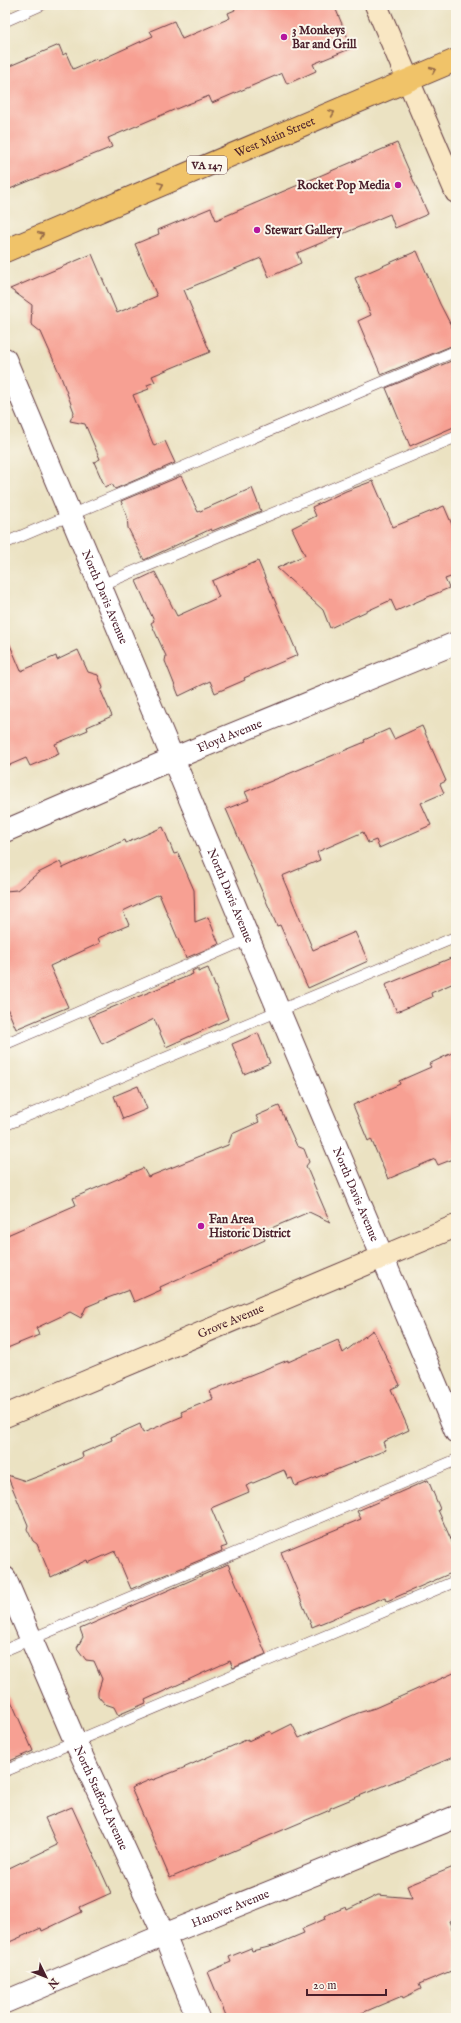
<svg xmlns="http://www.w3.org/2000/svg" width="461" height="2023" viewBox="0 0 461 2023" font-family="'IM FELL English',serif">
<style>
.building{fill:#f7a093}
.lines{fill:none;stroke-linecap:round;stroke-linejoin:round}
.lane-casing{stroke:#623c42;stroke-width:12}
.street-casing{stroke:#623c42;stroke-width:24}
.secondary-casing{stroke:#623c42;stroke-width:24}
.primary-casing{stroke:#623c42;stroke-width:24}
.lane{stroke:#fff;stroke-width:11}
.street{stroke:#fff;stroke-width:22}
.secondary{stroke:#f9e7c3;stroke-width:22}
.primary{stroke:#f0c369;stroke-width:22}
.oneway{stroke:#956947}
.poi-dot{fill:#b5179e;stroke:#fbf7ec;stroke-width:1.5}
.labels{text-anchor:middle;stroke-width:4;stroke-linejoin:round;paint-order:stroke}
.shield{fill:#fbf7ec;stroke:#7f6065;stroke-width:1}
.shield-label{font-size:11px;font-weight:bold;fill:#4a1f2b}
.poi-label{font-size:12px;font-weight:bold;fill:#4a1f2b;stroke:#fbf7ec;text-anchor:start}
.street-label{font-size:12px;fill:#4a1f2b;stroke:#fbf7ec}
</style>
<rect width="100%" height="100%" fill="#fbf7ec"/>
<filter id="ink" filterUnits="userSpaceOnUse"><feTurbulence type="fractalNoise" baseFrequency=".025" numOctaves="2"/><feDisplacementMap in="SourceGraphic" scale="8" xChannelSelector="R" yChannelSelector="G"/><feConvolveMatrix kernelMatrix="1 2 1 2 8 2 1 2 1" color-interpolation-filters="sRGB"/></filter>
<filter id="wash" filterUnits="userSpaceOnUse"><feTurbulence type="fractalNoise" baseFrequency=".012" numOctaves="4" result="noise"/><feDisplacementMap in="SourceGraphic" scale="16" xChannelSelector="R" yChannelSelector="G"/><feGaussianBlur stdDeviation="0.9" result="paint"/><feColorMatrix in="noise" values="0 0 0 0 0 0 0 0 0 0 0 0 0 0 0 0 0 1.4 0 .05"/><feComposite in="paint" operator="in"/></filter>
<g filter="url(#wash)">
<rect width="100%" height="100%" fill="#ebe2c2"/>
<g id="blocks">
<!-- building -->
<path class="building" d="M233,5H334L352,48L313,64L316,71L287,84L282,73L212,103L209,96L183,106L108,138L112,147L5,191V68L59,45L63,55L66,53L73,69L96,59L98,61L153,36L150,31L174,21L182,39L230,18L228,13L235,10Z
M397,143L428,214L395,228L390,214L297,253L301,263L269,277L261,258L184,290L210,352L152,376L155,382L147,385L149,389L133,395L154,446L165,441L175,463L115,489L112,484L105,487L94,462L100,459L85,424L70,421L74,412L61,377L41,332L31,324L32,305L10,289L92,254L117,313L157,296L135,244L159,234L158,230L211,208L216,220Z
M417,251L440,304L456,335V344L381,375L358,321L371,315L355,278Z
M456,359V426L410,446L386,388Z
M181,476L198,512L252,488L261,511L212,531L211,529L144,560L128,528L127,516L121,501Z
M373,481L393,527L444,506L456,534V575L445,579L449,588L423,599L396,611L391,600L330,628L323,610L277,568L305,555L292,528L316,516L312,507L346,491Z
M258,561L298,655L244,678L245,680L215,693L210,681L179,696L165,661L166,656L151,623L154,621L136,581L155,572L177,616L219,597L212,581Z
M5,633L21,671L56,656L57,660L78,650L88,672L98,675L103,688L101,691L112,716L87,727L88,730L55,744L59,754L30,766L26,758L5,767Z
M422,726L446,781L440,784L444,793L421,803L431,825L379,848L376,840L368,843L363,832L317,852L320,860L282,876L313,950L355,932L368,961L308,988L280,925L277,926L226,809L249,800L245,792L365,742L364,740L389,729L394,739Z
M163,827L174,854L178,853L194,890L195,922L208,917L219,944L186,958L159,894L123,911L129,925L98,938L100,943L50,966L68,1007L16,1029L5,1003V891L17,890L38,873L60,862L63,868L125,840L126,843Z
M456,956V982L431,993L432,997L397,1012L385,985Z
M198,968V972L208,968L228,1019L166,1047L154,1019L102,1044L89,1017L193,974L192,971Z
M258,1033L270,1063L244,1074L232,1044Z
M456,1051V1158L438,1165L435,1159L388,1179L371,1139L368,1141L353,1105L400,1084L399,1081L431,1067L429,1064Z
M138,1086L147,1109L123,1119L114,1096Z
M279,1106L297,1146L304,1149L309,1162L306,1166L330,1222L309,1212L262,1232L265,1240L160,1287L161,1290L134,1302L129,1290L105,1299L86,1307L81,1318L70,1312L36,1328L39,1335L5,1349V1236L76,1205L73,1198L143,1168L148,1177L228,1145L232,1134L259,1122L256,1116Z
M373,1330L400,1385L391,1389L409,1430L383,1442L386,1450L295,1486L292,1478L288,1479L284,1470L246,1486L249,1492L211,1508L227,1546L221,1548L222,1551L131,1589L115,1551L88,1563L87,1560L51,1577L37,1544L33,1541L27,1529L28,1525L7,1475L26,1481L42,1475L83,1457L82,1453L112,1440L111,1437L140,1424L143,1433L183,1416L181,1412L213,1399L210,1391L288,1360V1362L338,1340L343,1353Z
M428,1480L440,1509L438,1510L456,1551V1571L387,1601L385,1597L312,1627L281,1552L361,1519L357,1511Z
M228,1564L266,1654L233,1668L230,1661L203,1673L145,1700L146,1703L118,1715L114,1707L105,1704L98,1696V1692L102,1679L94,1661L86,1660L77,1648L83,1637L80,1629Z
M456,1672V1756L330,1808V1810L170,1878L131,1788L152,1779L153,1780L181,1769L248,1739V1741L270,1731L272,1734L292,1724L299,1738L358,1713L375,1708Z
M5,1687L33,1751L5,1763Z
M72,1807L111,1893L80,1907L82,1912L42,1931L41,1928L5,1944V1870L57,1845L45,1818Z
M456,1866V1918L449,1921L456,1939V1969L419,1984L421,1989L403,1998L402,1996L350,2018H227L208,1972L231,1962L229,1957L251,1948L252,1951L273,1946L304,1933L302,1929L325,1919L324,1916L346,1907L347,1910L378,1895L412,1898L407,1886Z"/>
</g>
</g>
<g filter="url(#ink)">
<use href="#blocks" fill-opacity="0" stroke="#623c42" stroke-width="1"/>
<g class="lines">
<!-- lane casing -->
<g class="lane-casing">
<path id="lane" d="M5,21L41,5
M5,543L456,351
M99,586L456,437
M5,1044L248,939
M5,1125L456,937
M5,1650L456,1460
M5,1771L456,1581"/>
</g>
<!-- street casing -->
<g class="street-casing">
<g id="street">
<path id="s1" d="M5,359L456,1432"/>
<path id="s2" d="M5,831L172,759L456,643"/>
<path id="s3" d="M5,1578L75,1741L164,1935L198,2018"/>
<path id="s4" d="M5,2002L164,1935L456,1817"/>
</g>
</g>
<!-- secondary casing -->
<g class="secondary-casing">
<g id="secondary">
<path d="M376,5L456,192"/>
<path id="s5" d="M5,1416L456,1226"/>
</g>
</g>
<!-- primary casing -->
<g class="primary-casing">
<g id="primary">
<path id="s6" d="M5,251L456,60"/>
</g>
</g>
<!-- lane -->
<use href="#lane" class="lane"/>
<!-- street -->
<use href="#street" class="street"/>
<!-- secondary -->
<use href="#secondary" class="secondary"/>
<!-- primary -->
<use href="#primary" class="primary"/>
</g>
<!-- one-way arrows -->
<defs><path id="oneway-chevron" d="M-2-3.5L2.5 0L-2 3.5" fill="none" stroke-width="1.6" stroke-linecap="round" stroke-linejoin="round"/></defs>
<g class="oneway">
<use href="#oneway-chevron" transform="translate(433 70) rotate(-23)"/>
<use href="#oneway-chevron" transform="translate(332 113) rotate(-23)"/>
<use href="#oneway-chevron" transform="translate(161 185) rotate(-23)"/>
<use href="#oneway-chevron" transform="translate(41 235) rotate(-23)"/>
</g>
</g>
<!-- markers -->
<g class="poi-dot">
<circle cx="284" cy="37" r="4"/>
<circle cx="398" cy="185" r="4"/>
<circle cx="257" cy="230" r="4"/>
<circle cx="201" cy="1226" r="4"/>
</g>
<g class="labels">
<!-- shield labels -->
<rect class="shield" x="187" y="156" width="40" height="18" rx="3"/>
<g class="shield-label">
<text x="207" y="169">VA 147</text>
</g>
<!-- poi labels -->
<g class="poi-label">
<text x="292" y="34">3 Monkeys<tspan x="292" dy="14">Bar and Grill</tspan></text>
<text x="390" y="189" text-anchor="end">Rocket Pop Media</text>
<text x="265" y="234">Stewart Gallery</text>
<text x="209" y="1223">Fan Area<tspan x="209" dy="14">Historic District</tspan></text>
</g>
<!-- street labels -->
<g class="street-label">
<text dy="4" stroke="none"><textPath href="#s6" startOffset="293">West Main Street</textPath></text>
<text dy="4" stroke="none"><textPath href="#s1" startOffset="258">North Davis Avenue</textPath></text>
<text dy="4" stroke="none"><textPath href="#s2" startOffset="244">Floyd Avenue</textPath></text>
<text dy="4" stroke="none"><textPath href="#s1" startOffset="582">North Davis Avenue</textPath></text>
<text dy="4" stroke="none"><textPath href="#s1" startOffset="906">North Davis Avenue</textPath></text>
<text dy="4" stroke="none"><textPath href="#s5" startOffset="245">Grove Avenue</textPath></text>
<text dy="4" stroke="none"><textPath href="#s3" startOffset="240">North Stafford Avenue</textPath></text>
<text dy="4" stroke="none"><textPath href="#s4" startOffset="244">Hanover Avenue</textPath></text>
</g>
</g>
<!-- margin -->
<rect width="461" height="2023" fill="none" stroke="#fbf7ec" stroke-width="20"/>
<!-- north arrow -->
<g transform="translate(46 1977) rotate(133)" stroke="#fbf7ec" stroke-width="3" paint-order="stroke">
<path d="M0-3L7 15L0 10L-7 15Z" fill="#4a1f2b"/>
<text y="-6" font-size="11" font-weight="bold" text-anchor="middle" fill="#4a1f2b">N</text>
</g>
<!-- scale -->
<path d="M307 1989v6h79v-6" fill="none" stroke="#4a1f2b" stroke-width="2"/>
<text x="313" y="1989" font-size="12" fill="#4a1f2b" stroke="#fbf7ec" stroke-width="3" paint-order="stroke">20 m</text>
</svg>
